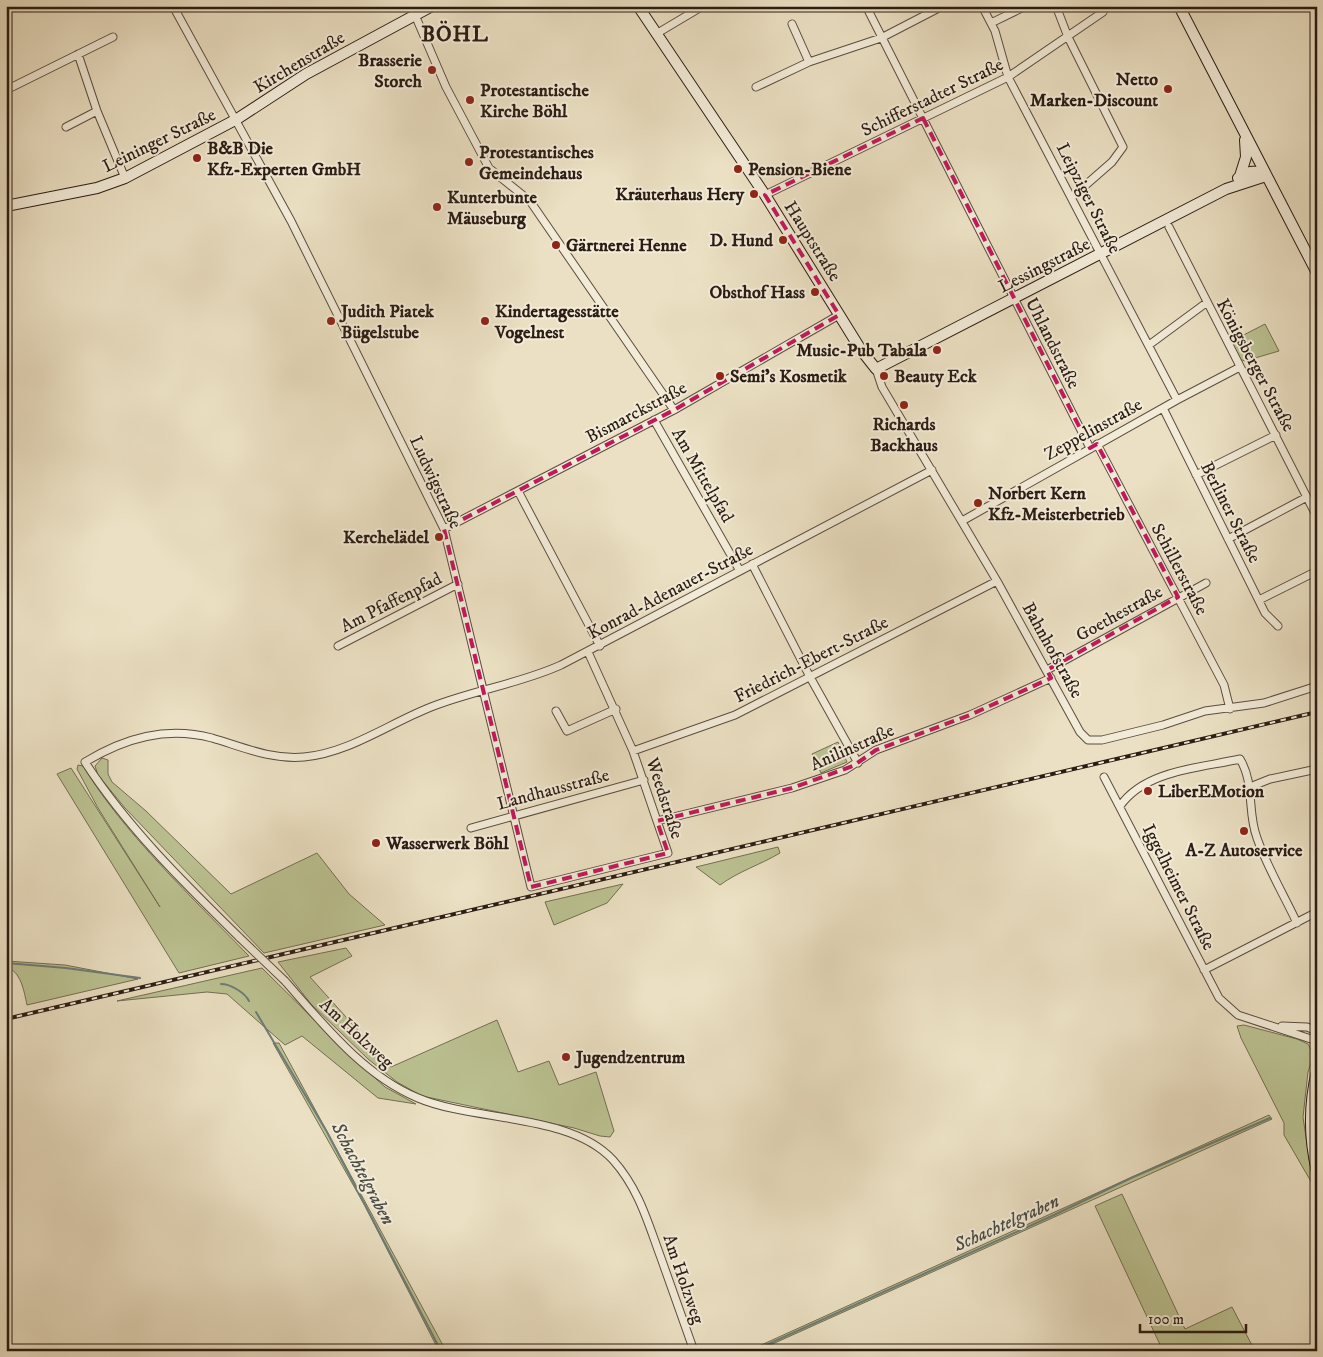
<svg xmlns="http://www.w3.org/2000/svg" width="1323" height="1357" viewBox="0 0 1323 1357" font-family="'IM FELL DW Pica',serif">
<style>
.green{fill:#bbc191;stroke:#736e52}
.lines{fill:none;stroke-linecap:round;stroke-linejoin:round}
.stream{stroke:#6d7c78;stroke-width:2}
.street-casing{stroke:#5b4d40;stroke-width:9}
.secondary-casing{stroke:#2b1c14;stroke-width:12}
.street{stroke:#f2ebd8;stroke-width:7}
.secondary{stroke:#f2ebd8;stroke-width:10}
.rail-casing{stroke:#2b1c14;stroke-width:4}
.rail{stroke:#f2ebd8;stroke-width:2;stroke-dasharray:5.5;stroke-linecap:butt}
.street-bridge-casing{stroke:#5b4d40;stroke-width:9;stroke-linecap:butt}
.street-bridge{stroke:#f2ebd8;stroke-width:7}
.marked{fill:none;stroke:#c2185b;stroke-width:4;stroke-dasharray:10 6;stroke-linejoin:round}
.poi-dot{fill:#8f2418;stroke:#f2ebd8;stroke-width:2}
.labels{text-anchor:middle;stroke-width:4;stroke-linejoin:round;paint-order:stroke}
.poi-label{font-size:18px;font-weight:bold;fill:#2b1c14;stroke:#f2ebd8;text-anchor:start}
.street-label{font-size:18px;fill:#2b1c14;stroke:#f2ebd8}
.water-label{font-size:19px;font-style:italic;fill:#4c4c46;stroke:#f2ebd8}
.district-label{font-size:22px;font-weight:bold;letter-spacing:1px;fill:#2b1c14;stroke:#f2ebd8}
</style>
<rect width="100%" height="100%" fill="#ebe0c3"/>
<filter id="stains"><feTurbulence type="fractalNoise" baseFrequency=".004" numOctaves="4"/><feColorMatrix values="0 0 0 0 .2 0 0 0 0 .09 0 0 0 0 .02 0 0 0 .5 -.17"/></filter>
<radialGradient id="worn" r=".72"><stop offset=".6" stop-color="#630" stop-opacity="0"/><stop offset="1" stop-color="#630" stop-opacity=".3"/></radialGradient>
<!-- green -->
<path class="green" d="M1265,324L1279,351L1245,361L1239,359L1230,342Z
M838,742L847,762L821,773L812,754Z
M102,758L108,760V774L112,782L146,811L231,894L317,853L349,894L385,925L264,953L125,808L98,775L95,766Z
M78,765L83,766C125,835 193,898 249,956L179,973L57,774L71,768L160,907L98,808L77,769Z
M778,847L780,853C760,865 739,871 720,885L696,867Z
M623,884L607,903L554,925L545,902Z
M346,948L352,956L310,977L391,1067L497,1020L518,1072L549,1061L559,1085L596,1072L614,1131L610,1137L600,1136L574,1128L422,1096L397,1082L368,1059L311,1004L278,962Z
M6,961L65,965L138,979L27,1005C24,991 21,971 6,967Z
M262,968L355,1060L385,1087L416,1104L378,1098L302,1036L285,1045L227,994L207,992L117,1001Z
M1244,1025L1297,1039L1308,1044L1314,1055L1308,1072L1303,1117L1313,1185L1284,1135V1123L1241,1038L1237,1026Z
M273,1043H279L446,1351H439L365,1206Z
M1269,1115L1272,1119L757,1351H748Z
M1122,1194L1185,1329L1232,1307L1255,1351H1163L1095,1206Z"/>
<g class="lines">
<!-- stream -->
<path class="stream" d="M6,963L66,968L140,978
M221,984C231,984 245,993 249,1001
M256,1012L327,1132L441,1351
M753,1351L1054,1215L1131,1178L1270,1118"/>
<!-- street casing -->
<g class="street-casing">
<path id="street" d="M173,6L291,221L444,529L531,887L668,853L633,751L588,652
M866,6L1090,448
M982,6L995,31L1008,77L1177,400
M1056,6L1068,37L1123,147L1112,162L1072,197
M415,15L446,87L489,168L530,201L674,410
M991,23L1026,6
M792,24L809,62
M656,34L703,6
M78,54L97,111L125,178
M756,87L809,62L881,38L937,9
M6,90L113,37
M66,127L97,111
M765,195L1008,77L1103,12
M1169,227L1317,517
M1149,345L1206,303
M876,369L882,387L997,581L1080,732L1088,740H1102L1163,725L1205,711L1264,703L1317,686
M1163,408L1265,613L1278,626
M654,420L740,571
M1097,444L1224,685L1230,709
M1196,475L1276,435
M518,491L600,646
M962,521L1177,400L1240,367
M444,529L674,410L839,315
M1228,539L1307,497
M752,564L810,677L858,763
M1259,600L1317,571
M338,646L458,584
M1047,670L1206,583
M556,711L567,731L616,709
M633,751L735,715L997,581
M1104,777L1219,998L1238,1015L1317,1041
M1250,787L1270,779L1317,769
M1120,806C1145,770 1200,768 1240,759C1255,784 1247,812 1257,838C1267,867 1284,895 1297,923
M657,821L792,788L845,770L876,750L970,715L1051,678
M471,828L644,780
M240,938C184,883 127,827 85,762C125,738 166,726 212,738C243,747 271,760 304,757C349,753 390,723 431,707C474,690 519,684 561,665L932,470
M1204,970L1317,912
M285,981C323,1024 363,1075 418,1098C475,1122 570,1113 613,1160C639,1189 648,1223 661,1258C672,1289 683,1320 694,1351
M1282,1026L1307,1027L1317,1031"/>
</g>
<!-- secondary casing -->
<g class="secondary-casing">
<path id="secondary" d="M638,6L765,195L861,350L876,369L1226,189L1266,176
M1179,6L1317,273
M1240,176L1246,157L1245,140
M1238,178L1250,172L1264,171
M6,206L97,188L125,178L237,119L306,74L432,6
M1317,1071C1309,1104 1309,1138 1317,1171"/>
</g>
<!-- street -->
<use href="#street" class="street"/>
<!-- secondary -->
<use href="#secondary" class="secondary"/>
<!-- rail casing -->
<g class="rail-casing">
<path id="rail" d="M6,1019L1317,712"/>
</g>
<!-- rail -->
<use href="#rail" class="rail"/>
<!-- street-bridge casing -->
<g class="street-bridge-casing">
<path id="street-bridge" d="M240,938L285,981"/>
</g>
<!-- street-bridge -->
<use href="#street-bridge" class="street-bridge"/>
</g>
<!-- marked area -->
<path class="marked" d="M923,118L1090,448L1097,444L1178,597L1047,670L1051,678L970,715L876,750L853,766L792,788L657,821L668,853L531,887L444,529L674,410L839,315L765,195Z"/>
<!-- markers -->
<g class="poi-dot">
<circle cx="432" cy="70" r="5"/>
<circle cx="1168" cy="89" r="5"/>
<circle cx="470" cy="100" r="5"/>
<circle cx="197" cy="158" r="5"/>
<circle cx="469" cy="162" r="5"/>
<circle cx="738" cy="169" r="5"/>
<circle cx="754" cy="194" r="5"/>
<circle cx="437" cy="207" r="5"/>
<circle cx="783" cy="240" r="5"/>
<circle cx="556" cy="245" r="5"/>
<circle cx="815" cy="292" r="5"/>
<circle cx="331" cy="321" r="5"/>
<circle cx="485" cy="321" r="5"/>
<circle cx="937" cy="350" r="5"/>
<circle cx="720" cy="376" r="5"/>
<circle cx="884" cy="376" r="5"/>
<circle cx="904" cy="405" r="5"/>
<circle cx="978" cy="503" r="5"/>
<circle cx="439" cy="537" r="5"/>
<circle cx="1148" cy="791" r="5"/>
<circle cx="1244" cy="831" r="5"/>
<circle cx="376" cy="843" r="5"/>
<circle cx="566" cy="1057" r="5"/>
</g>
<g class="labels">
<!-- poi labels -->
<g class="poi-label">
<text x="422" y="66" text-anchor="end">Brasserie<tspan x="422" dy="21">Storch</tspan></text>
<text x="1158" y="85" text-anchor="end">Netto<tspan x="1158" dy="21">Marken-Discount</tspan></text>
<text x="480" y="96">Protestantische<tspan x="480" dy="21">Kirche Böhl</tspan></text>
<text x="207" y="154">B&amp;B Die<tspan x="207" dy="21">Kfz-Experten GmbH</tspan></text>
<text x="479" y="158">Protestantisches<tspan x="479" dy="21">Gemeindehaus</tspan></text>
<text x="748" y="175">Pension-Biene</text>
<text x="744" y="200" text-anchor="end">Kräuterhaus Hery</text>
<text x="447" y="203">Kunterbunte<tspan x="447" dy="21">Mäuseburg</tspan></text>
<text x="773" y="246" text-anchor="end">D. Hund</text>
<text x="566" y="251">Gärtnerei Henne</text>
<text x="805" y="298" text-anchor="end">Obsthof Hass</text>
<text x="341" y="317">Judith Piatek<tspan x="341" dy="21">Bügelstube</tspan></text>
<text x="495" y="317">Kindertagesstätte<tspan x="495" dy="21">Vogelnest</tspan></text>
<text x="927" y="356" text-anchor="end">Music-Pub Tabala</text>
<text x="730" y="382">Semi's Kosmetik</text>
<text x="894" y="382">Beauty Eck</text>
<text x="904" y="430" text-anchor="middle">Richards<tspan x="904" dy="21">Backhaus</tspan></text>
<text x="988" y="499">Norbert Kern<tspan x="988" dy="21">Kfz-Meisterbetrieb</tspan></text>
<text x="429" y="543" text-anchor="end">Kerchelädel</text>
<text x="1158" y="797">LiberEMotion</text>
<text x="386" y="849">Wasserwerk Böhl</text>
<text x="1244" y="856" text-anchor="middle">A-Z Autoservice</text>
<text x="576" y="1063">Jugendzentrum</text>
</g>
<!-- street labels -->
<g class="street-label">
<text transform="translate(299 62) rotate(-31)" y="6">Kirchenstraße</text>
<text transform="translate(932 97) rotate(-26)" y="6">Schifferstadter Straße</text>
<text transform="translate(159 140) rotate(-26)" y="6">Leininger Straße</text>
<text transform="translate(1089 198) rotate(63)" y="6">Leipziger Straße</text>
<text transform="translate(813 241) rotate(58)" y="6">Hauptstraße</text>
<text transform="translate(1044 265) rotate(-27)" y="6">Lessingstraße</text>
<text transform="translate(1053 343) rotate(63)" y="6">Uhlandstraße</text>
<text transform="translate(1256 365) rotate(62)" y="6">Königsberger Straße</text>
<text transform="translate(636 412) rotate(-28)" y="6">Bismarckstraße</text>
<text transform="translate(1093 429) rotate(-29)" y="6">Zeppelinstraße</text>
<text transform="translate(703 475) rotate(60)" y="6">Am Mittelpfad</text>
<text transform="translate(436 482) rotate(65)" y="6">Ludwigstraße</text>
<text transform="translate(1231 512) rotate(63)" y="6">Berliner Straße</text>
<text transform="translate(1180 569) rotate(62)" y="6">Schillerstraße</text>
<text transform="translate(670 591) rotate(-28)" y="6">Konrad-Adenauer-Straße</text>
<text transform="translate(391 602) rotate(-27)" y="6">Am Pfaffenpfad</text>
<text transform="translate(1119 613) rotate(-29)" y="6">Goethestraße</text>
<text transform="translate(1053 650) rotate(61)" y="6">Bahnhofstraße</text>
<text transform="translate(811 659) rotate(-27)" y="6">Friedrich-Ebert-Straße</text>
<text transform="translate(852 747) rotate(-24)" y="6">Anilinstraße</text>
<text transform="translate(553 789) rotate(-15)" y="6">Landhausstraße</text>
<text transform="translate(665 798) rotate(72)" y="6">Weedstraße</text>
<text transform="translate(1179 887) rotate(63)" y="6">Iggelheimer Straße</text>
<text transform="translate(357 1033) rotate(43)" y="6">Am Holzweg</text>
<text transform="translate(684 1279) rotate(71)" y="6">Am Holzweg</text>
</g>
<!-- water labels -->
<g class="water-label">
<text transform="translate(364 1173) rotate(62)" y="7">Schachtelgraben</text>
<text transform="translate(1006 1222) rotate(-24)" y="7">Schachtelgraben</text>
</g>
<!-- district labels -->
<g class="district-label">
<text x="455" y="41">BÖHL</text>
</g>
</g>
<!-- margin -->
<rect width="1323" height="1357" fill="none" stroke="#ebe0c3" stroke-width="25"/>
<rect x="8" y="8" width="1308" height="1342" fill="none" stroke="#2b1c14" stroke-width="2.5"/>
<rect x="12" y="12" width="1298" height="1332" fill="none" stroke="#2b1c14"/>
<!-- scale -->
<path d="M1140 1324v8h106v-8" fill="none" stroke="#2b1c14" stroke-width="2.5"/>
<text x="1148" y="1324" font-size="15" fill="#2b1c14" stroke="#f2ebd8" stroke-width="4" paint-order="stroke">100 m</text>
<rect width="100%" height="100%" filter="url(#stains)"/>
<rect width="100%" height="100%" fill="url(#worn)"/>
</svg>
